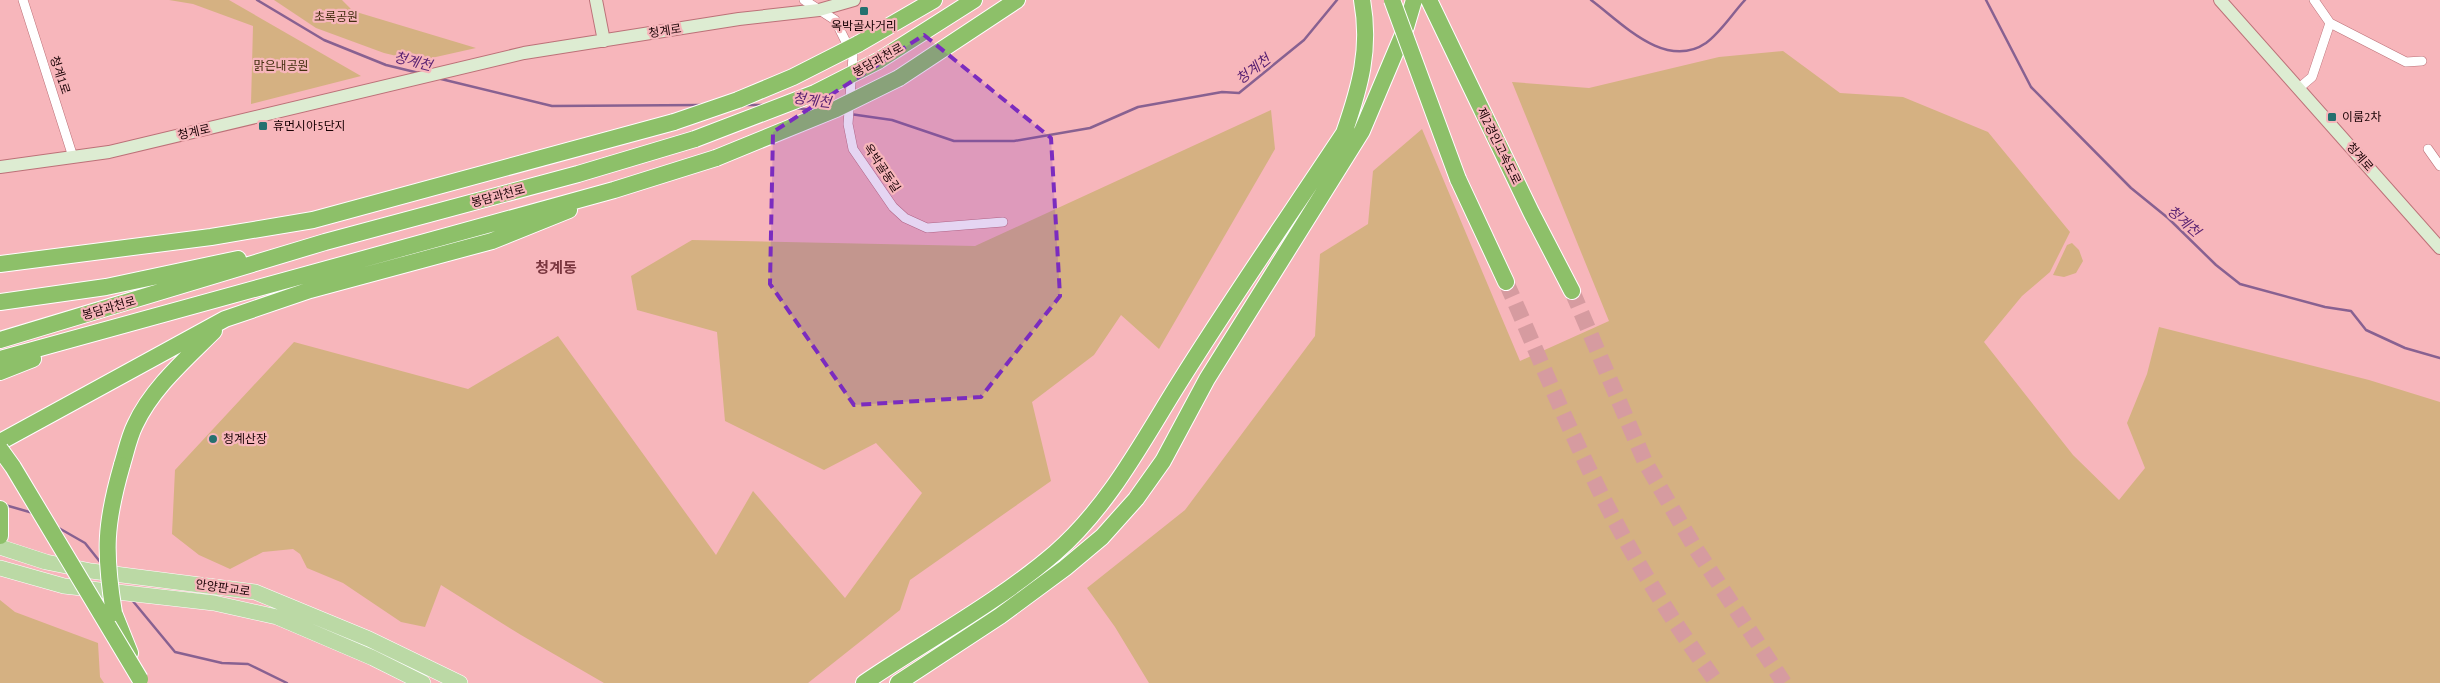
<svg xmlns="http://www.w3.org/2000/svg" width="2440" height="683" viewBox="0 0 2440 683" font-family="'PT Sans','Noto Sans KR',sans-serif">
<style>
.green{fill:#d5b182}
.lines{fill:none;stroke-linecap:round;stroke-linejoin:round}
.stream{stroke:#886191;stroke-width:2.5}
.highway-tunnel{stroke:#d69ba0;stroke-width:16;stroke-dasharray:16 8;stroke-linecap:butt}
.street-casing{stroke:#bc7178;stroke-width:10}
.secondary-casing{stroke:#bc7178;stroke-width:14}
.primary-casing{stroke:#fff;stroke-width:16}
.highway-casing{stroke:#fff;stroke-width:18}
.street{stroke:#fff;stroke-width:9}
.secondary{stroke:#ddecd2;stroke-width:12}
.primary{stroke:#bbd9a5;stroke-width:15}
.highway{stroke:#8dc069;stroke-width:16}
.highway-bridge-casing{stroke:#fff;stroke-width:18;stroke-linecap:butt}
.highway-bridge{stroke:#8dc069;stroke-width:16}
.marked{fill:#7b2cbf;fill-opacity:0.2;stroke:#7b2cbf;stroke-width:4;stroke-dasharray:10 6;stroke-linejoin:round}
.poi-dot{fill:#25706f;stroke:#f7b6bb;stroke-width:2}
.labels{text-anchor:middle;stroke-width:4.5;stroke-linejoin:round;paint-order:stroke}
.park-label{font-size:12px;fill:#442f10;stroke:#f7b6bb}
.poi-label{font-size:12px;fill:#1b0306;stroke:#f7b6bb;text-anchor:start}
.street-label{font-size:12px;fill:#1b0306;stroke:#f7b6bb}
.water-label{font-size:14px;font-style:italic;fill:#5a2272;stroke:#f7b6bb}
.quarter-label{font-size:15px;font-weight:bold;fill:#7a363f;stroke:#f7b6bb}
</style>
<rect width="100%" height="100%" fill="#f7b6bb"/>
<!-- green -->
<path class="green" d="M169,0H229L361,76L251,104L253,26L193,4Z
M274,0H342L353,11L476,48L418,61L384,53L316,28Z
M1783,51L1840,93L1903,97L1988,132L2070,232L2050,272L2022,296L1984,342L2073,455L2119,500L2145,468L2127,423L2147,374L2159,327L2369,380L2440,402V683H1149L1115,627L1087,588L1185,510L1315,336L1320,254L1368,224L1373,171L1422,129L1520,361L1609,321L1512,82L1589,88L1719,57Z
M1271,110L1275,149L1159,349L1121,315L1094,355L1032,402L1051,481L910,580L900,610L808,683H604L521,635L441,585L425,627L401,622L343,583L307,568L300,554L293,549L263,552L230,569L199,555L172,534L175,470L294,342L468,389L558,336L716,555L753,491L845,598L922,493L876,443L824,470L725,421L717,332L637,310L631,276L692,240L975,246Z
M2072,243L2079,250L2083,261L2076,273L2064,277L2053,275L2067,245Z
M0,600L15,612L98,643L100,677L104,683H0Z"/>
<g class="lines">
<!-- stream -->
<path class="stream" d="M257,0L324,40L386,65L419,73
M1591,0C1621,22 1665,71 1706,43C1721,32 1732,14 1745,0
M1986,0L2031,87L2131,188L2168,218L2216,265L2240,284L2325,307L2351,311L2366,330L2405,348L2440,358
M441,79L552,106L702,105
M745,105H762
M795,108L814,110
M850,114L892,120L954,141H1014L1090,128L1138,107L1222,92L1239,93L1304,40L1337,0
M5,505L33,513
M57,527L85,543L101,563
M132,600L175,652L222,663L248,664L287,683"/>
<!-- highway-tunnel -->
<path class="highway-tunnel" d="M1506,282C1545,370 1581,461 1628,545C1655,593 1685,639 1717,683
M1572,291L1645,462L1694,546L1784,683"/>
<!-- street casing -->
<g class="street-casing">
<path id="street" d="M23,0L73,157
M804,0L835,20L853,56L848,124L853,149L893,207L905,218L927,228L1003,222
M2314,0L2330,23L2406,62L2422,61
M2299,88L2312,77L2330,23
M2428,149L2440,166"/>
</g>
<!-- secondary casing -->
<g class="secondary-casing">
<path id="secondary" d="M596,0L604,41
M2220,0L2440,248
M0,167L109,152L524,53L739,19L819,10L854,0"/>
</g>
<!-- primary casing -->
<g class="primary-casing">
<path id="primary" d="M0,547L46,562L91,571L255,592L369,639L460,683
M0,568L64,586L214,603L277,617L373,658L423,683"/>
</g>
<!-- highway casing -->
<g class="highway-casing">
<path id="highway" d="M1429,0L1531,212L1572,291
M858,44L934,0
M878,61L974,0
M899,78L1017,0
M1458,179L1506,282
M0,264L211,237L313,220L674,122
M0,302L106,287L238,259
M0,340L325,242L578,174L695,139
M0,359L614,190L716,158
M0,372L33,359
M0,442L225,319L310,290L492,241L569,210
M122,465C126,452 129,437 135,425C152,388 186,359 214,331
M0,509V536
M114,613L130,653
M864,683C927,640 997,603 1055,553C1109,506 1142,442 1179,383C1232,298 1289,216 1344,133C1360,87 1371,49 1362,0
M898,683L1000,616L1065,568L1102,537L1136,499L1163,461L1207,379L1362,131L1406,27L1414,0"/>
</g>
<!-- street -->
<use href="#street" class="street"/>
<!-- secondary -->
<use href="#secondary" class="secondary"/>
<!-- primary -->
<use href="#primary" class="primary"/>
<!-- highway -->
<use href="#highway" class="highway"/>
<!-- highway-bridge casing -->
<g class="highway-bridge-casing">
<path id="highway-bridge" d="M1392,0L1458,179
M674,122L738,100L793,77L858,44
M695,139L815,93L878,61
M716,158L836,109L899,78
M0,449L13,467L140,679
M114,613C104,552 105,524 122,465"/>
</g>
<!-- highway-bridge -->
<use href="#highway-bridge" class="highway-bridge"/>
</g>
<!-- marked area -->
<path class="marked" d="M924,35L1051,138L1060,296L981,397L854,405L770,284L773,132Z"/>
<!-- markers -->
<g class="poi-dot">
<rect x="859" y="6" width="10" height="10" rx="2.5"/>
<rect x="2327" y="112" width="10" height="10" rx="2.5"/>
<rect x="258" y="121" width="10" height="10" rx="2.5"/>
<circle cx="213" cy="439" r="5"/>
</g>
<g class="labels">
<!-- park labels -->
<g class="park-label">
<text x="336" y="21">초록공원</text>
<text x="281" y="70">맑은내공원</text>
</g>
<!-- poi labels -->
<g class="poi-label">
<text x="864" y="30" text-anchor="middle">옥박골사거리</text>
<text x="2342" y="121">이룸2차</text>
<text x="273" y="130">휴먼시아5단지</text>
<text x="223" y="443">청계산장</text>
</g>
<!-- street labels -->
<g class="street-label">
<text transform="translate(665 31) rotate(-9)" y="4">청계로</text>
<text transform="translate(878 60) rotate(-29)" y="4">봉담과천로</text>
<text transform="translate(60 75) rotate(72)" y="4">청계1로</text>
<text transform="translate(194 132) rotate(-13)" y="4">청계로</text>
<text transform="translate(1499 146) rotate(64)" y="4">제2경인고속도로</text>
<text transform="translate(2360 157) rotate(49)" y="4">청계로</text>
<text transform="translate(882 168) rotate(56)" y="4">옥박골동길</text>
<text transform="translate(498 196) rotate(-15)" y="4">봉담과천로</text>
<text transform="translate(109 308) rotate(-16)" y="4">봉담과천로</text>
<text transform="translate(223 588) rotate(8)" y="4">안양판교로</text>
</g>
<!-- water labels -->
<g class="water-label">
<text transform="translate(413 61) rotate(14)" y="5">청계천</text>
<text transform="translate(1253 69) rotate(-38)" y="5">청계천</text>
<text transform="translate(812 100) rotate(7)" y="5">청계천</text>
<text transform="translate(2184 221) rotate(41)" y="5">청계천</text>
</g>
<!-- quarter labels -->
<g class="quarter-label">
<text x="556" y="273">청계동</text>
</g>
</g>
</svg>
